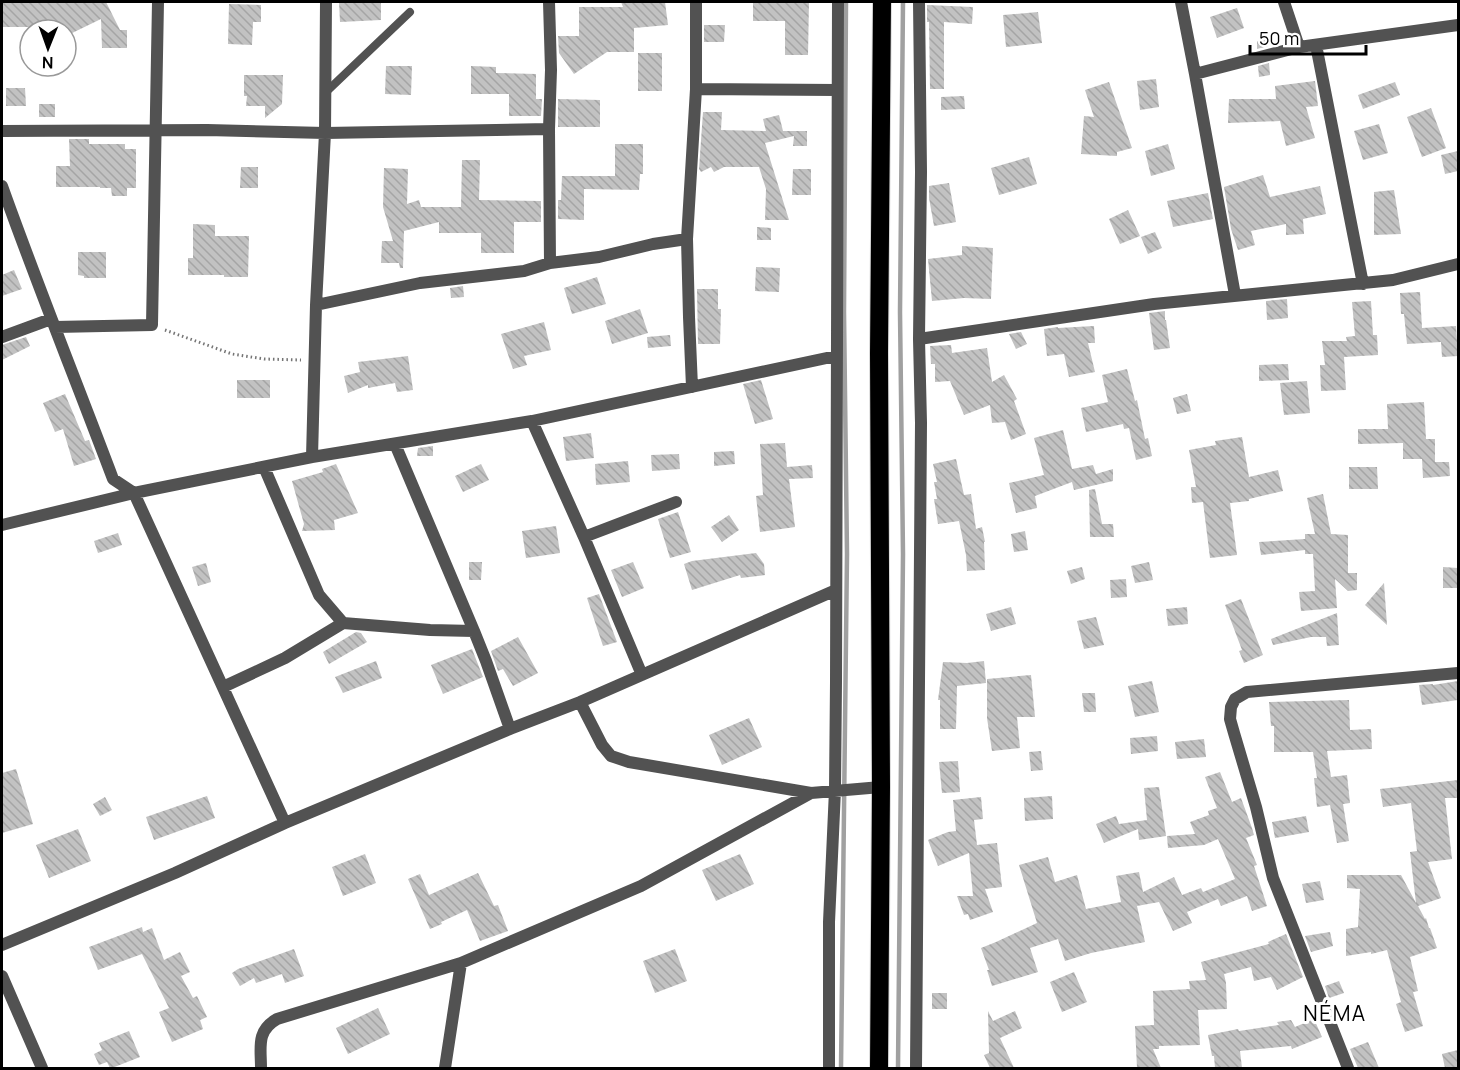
<svg xmlns="http://www.w3.org/2000/svg" width="1460" height="1070" viewBox="0 0 1460 1070" font-family="Manrope,sans-serif">
<style>
.lines{fill:none;stroke-linecap:round;stroke-linejoin:round}
.stream{stroke:#a0a0a0;stroke-width:4.5}
.building{fill:url(#building-back-hatch)}
.highway-casing{stroke:#dbdbdb;stroke-width:20}
.path{stroke:#747474;stroke-width:3;stroke-dasharray:1.5 3;stroke-linecap:butt}
.lane{stroke:#525252;stroke-width:8}
.street{stroke:#525252;stroke-width:12}
.highway{stroke:#000;stroke-width:18}
.labels{text-anchor:middle;stroke-width:6;stroke-linejoin:round;paint-order:stroke}
.neighbourhood-label{font-size:21px;letter-spacing:1.5px;fill:#000;stroke:#fff}
</style>
<defs>
<pattern id="building-back-hatch" width="6" height="6" patternUnits="userSpaceOnUse" patternTransform="scale(1.5)"><rect width="6" height="6" fill="#c2c2c2"/><path d="M-1 5l2 2M0 0l6 6M5-1l2 2" fill="none" stroke="#a5a5a5"/></pattern>
</defs>
<rect width="100%" height="100%" fill="#fff"/>
<g class="lines">
<!-- stream -->
<path class="stream" d="M841,1068L847,554L844,312L846,2
M898,1068L903,554L900,312L903,2"/>
</g>
<!-- building -->
<path class="building" d="M2,2H106L120,30H127V48H102L101,19L66,36V30H55V27H2Z
M339,2H381V20L340,22Z
M621,2H665L668,25L634,28V52H607L574,74L559,53L558,36H579V7H623Z
M753,2H809L808,55H785V21H753Z
M229,4L261,5V22H253L252,45L228,44Z
M927,5L973,7L972,24L944,22V89H930L929,22H927Z
M1237,8L1244,28L1217,38L1210,17Z
M1038,12L1042,43L1006,47L1003,15Z
M704,25H725L724,42H704Z
M1268,40V46L1257,49V41Z
M638,53H662V91H638Z
M1269,63L1270,75L1259,77L1258,66Z
M386,66H412L411,95L385,94Z
M471,66L496,67V73L536,74V99H542L541,116H509V94H471Z
M244,75H283L282,104L265,118V106H246L247,96H244Z
M1156,79L1159,107L1140,110L1137,81Z
M1315,81L1318,106L1306,107L1315,138L1286,146L1280,121L1228,123L1229,99H1276L1275,86Z
M1109,82L1132,148L1117,152V156L1081,154L1084,116L1094,117L1085,90Z
M1395,82L1400,95L1363,109L1358,95Z
M6,88H25L26,106H6Z
M964,96L965,109L941,110V97Z
M558,99L600,100V127H558Z
M39,104H55V117H39Z
M1431,108L1446,148L1422,157L1407,117Z
M703,112H722L721,130L766,131L763,119L779,115L783,131H807V146H793L794,136L765,143L789,220H765L766,189L759,167H724L714,172L711,167L701,172L699,169Z
M1379,124L1388,153L1363,160L1354,131Z
M69,139H89V144H125V149H136V188H127V196H112L111,188H100V187H56V166H70Z
M615,144H643V174H640L639,190L584,189V220L558,219V200H561L562,176H615Z
M1168,144L1175,169L1151,176L1145,151Z
M1458,151V171L1445,174L1441,155Z
M1029,157L1037,184L999,195L991,168Z
M462,160H480L479,200L541,201V222H514V253H481V233H439V222L404,231L403,268H400L399,263H381L382,241H393L383,207L384,168L408,169L407,204L419,200L421,207H461Z
M241,167H258V188H240Z
M793,169H811V195H792Z
M1263,175L1270,197L1320,186L1326,214L1303,219L1304,234L1286,235V224L1251,231L1255,245L1238,250L1231,229L1224,187Z
M949,183L956,222L934,226L929,198V186Z
M1394,190L1401,234L1374,235V192Z
M1208,193L1213,219L1173,227L1167,201Z
M1128,210L1140,236L1120,244L1109,219Z
M193,224L215,225V236H249L248,277H224V275H188V258H193Z
M757,227L771,228V240H757Z
M1155,232L1162,248L1148,254L1141,237Z
M962,246L993,248L991,299L964,298L932,301L928,259L962,255Z
M78,252H106V278H84V276L78,275Z
M756,267L780,268L779,292L755,291Z
M14,270L22,289L2,296V275Z
M597,277L606,304L572,314L564,288Z
M463,286L464,297L451,298L450,288Z
M697,289H718V309H721L720,344H698Z
M1420,292L1422,328L1456,326L1458,356L1442,357L1441,342L1407,344L1404,314H1401L1400,293Z
M1287,299L1288,318L1267,320L1266,301Z
M1371,301L1373,335H1377L1378,355L1344,357L1346,390L1321,391L1320,365H1325L1322,341H1347L1346,337L1355,336L1352,302Z
M640,309L648,333L612,344L605,321Z
M1165,311V320H1166L1170,348L1154,350L1149,313Z
M544,322L551,350L524,356L527,365L513,369L501,334Z
M1094,326L1095,343H1088L1095,372L1069,377L1064,354L1047,356L1044,329L1058,327V328Z
M1021,332L1027,344L1016,349L1009,334Z
M670,335L671,346L648,348L647,337Z
M26,337L30,346L2,360V345Z
M951,345L952,353L987,348L992,382L1004,375L1017,399L1014,401L1026,434L1011,440L1005,422L992,423L990,405L964,415L950,381L935,382V364H931L930,346Z
M408,356L413,390L397,392L395,383L368,388V385L348,393L344,376L360,372L358,362Z
M1288,364L1289,380L1259,381V365Z
M1127,369L1135,401L1137,400L1145,439L1148,438L1152,456L1136,460L1129,428L1124,429L1123,424L1086,432L1081,408L1108,402L1102,375Z
M237,380H270V398H237Z
M761,380L773,419L755,424L743,384Z
M1307,381L1310,413L1284,415L1280,383Z
M65,394L85,441L89,440L96,459L74,466L63,429L55,432L43,403Z
M1187,394L1191,411L1177,414L1173,398Z
M1424,402L1426,439H1435V462H1449L1450,476L1423,478L1422,459H1403V443L1358,444V429H1388L1387,404Z
M1063,430L1072,469L1093,465L1096,474L1113,469V481L1074,490L1072,482L1035,496L1037,508L1016,513L1009,483L1044,475L1034,438Z
M591,433L594,458L566,461L563,437Z
M1242,437L1249,477L1278,470L1283,491L1249,499V501L1230,503L1237,555L1210,558L1203,502L1192,503L1191,487H1196L1189,450L1216,445L1215,441Z
M785,443L787,467L812,465L813,478L789,479L795,527L760,532L756,496L763,495L760,444Z
M433,446V456H417L418,448Z
M734,451L735,464L714,466V452Z
M679,454L680,469L652,471L651,455Z
M956,459L964,495L971,494L976,529L982,527L985,542H984L985,570L967,571L966,555L959,521L938,524L934,499H937L934,482H937L933,464Z
M628,461L630,482L596,485L595,464Z
M336,464L358,513L334,520L335,530L302,531L304,524L292,481L323,472L322,469Z
M481,464L489,480L463,492L455,476Z
M1349,467H1377L1378,489H1349Z
M1095,489L1102,524H1113L1114,537H1090L1089,490Z
M1323,494L1331,534L1348,535V573H1357V590L1348,591L1335,579L1337,608L1301,611L1299,592L1315,591L1313,554H1305V550L1261,555L1259,542L1305,539V534H1315L1307,498Z
M678,512L691,552L670,558L658,519Z
M729,515L739,530L722,542L711,527Z
M556,526L560,553L526,558L522,531Z
M1025,531L1028,550L1014,552L1011,534Z
M118,533L122,545L98,553L94,541Z
M756,553L764,564L765,575L741,578L740,575L692,590L684,564L692,561Z
M469,562H482L481,580H469Z
M633,562L644,588L622,597L611,570Z
M1149,562L1153,580L1135,583L1131,566Z
M206,563L211,582L198,586L192,567Z
M1082,567L1085,579L1071,584L1067,571Z
M1443,567L1458,568V588H1443Z
M1126,579L1127,597L1111,598L1110,580Z
M1384,583L1387,625L1365,605Z
M599,594L617,642L603,646L587,598Z
M1241,599L1263,655L1244,663L1239,651L1242,650L1225,605Z
M1011,607L1016,624L991,631L986,614Z
M1187,607L1188,624L1168,626L1166,609Z
M1337,613L1339,645L1327,646L1326,637H1311L1273,645L1271,639Z
M1096,617L1104,645L1084,649L1077,621Z
M356,632L361,633L367,642L329,664L323,652Z
M518,637L538,673L513,686L503,669L498,671L491,651Z
M472,649L483,677L443,694L431,665Z
M376,661L382,678L343,693L335,677Z
M984,661L986,683L957,686L956,729H940V700H938L943,662L967,663Z
M1031,675L1035,717H1017L1020,748L992,751L987,718V679Z
M1152,681L1159,712L1135,717L1128,686Z
M1458,681V700L1422,705L1419,685L1433,684V685Z
M1082,693H1095L1096,712H1084Z
M1349,700L1350,730L1371,729L1372,749L1327,751L1331,777L1347,775L1350,803L1343,804L1349,841L1337,843L1330,805L1317,807L1314,778H1317L1313,752H1274V726H1271L1269,702Z
M749,718L762,747L722,765L709,735Z
M1157,736L1158,751L1131,754L1130,738Z
M1204,739L1206,757L1177,759L1175,742Z
M1041,751L1043,770L1031,771L1029,752Z
M958,761L960,792L942,793L939,762Z
M16,769L33,824L2,833V773Z
M1220,772L1232,802L1241,798L1252,828L1254,835L1246,838L1257,865L1254,866L1267,906L1252,911L1247,896L1221,906L1218,899L1187,912L1192,923L1173,931L1159,902L1137,906L1145,942L1091,953L1065,961L1058,939L1030,948L1038,972L992,986L987,970H989L981,948L996,942L1037,923L1019,865L1048,857L1055,882L1077,875L1086,909L1121,902L1116,876L1139,872L1143,892L1174,877L1182,895L1201,888L1203,892L1235,879L1218,839L1204,845L1168,848L1167,836L1195,834L1190,822L1209,815L1208,811L1217,808L1205,777Z
M1458,780V798H1445L1452,859L1428,862L1441,898L1418,906L1425,919L1426,918L1429,928H1430L1437,948L1410,957L1418,991L1413,992L1423,1026L1405,1032L1396,1004L1401,1002L1387,950L1371,954V952L1346,956V929L1358,927L1360,889L1347,888V875H1401L1416,903L1410,852L1417,851L1411,803L1383,807L1380,789Z
M1159,787L1166,836L1139,840L1138,829L1104,843L1096,824L1116,816L1119,824L1147,820L1144,788Z
M207,796L215,818L154,840L146,817Z
M1052,796L1053,819L1025,821L1024,798Z
M105,797L112,810L100,816L93,804Z
M981,797L983,819L974,820L977,845L997,843L1002,887L985,889L993,912L970,920L968,914L964,915L957,896H973L969,853L938,866L928,840L948,832L956,831L953,800Z
M1306,816L1309,832L1275,838L1272,822Z
M78,829L91,861L49,878L36,845Z
M365,854L376,883L343,896L332,867Z
M740,854L754,884L716,901L702,870Z
M478,873L494,906L498,905L508,931L480,941L467,910L441,922L442,924L430,929L408,879L420,874L429,895Z
M1320,881L1324,900L1306,903L1302,884Z
M142,927L143,932L152,928L164,960L180,952L190,972L181,976L193,998L197,996L207,1017L200,1020L203,1029L172,1042L159,1012L169,1008L142,954L98,970L89,947Z
M1330,932L1333,946L1311,952L1305,936Z
M1286,934L1303,977L1277,990L1271,977L1254,981L1251,967L1224,974L1226,983L1227,1009L1198,1010L1200,1045L1159,1046V1049H1153L1161,1068H1137L1135,1026L1154,1025L1153,991L1190,989L1189,981L1206,980L1201,962L1269,944L1268,942Z
M294,949L304,976L285,983L282,974L256,983L254,978L240,986L232,973L238,969Z
M675,949L687,981L655,993L643,961Z
M1074,972L1087,1002L1062,1012L1050,982Z
M1339,981L1344,993L1329,998L1325,986Z
M932,993H947V1009H932Z
M378,1008L390,1034L348,1054L336,1028Z
M988,1011L993,1021L1015,1011L1022,1028L1000,1038L1014,1068H990L984,1055L989,1053Z
M1314,1019L1322,1037L1292,1049L1291,1046L1240,1051L1242,1068H1215L1214,1056H1212L1208,1035L1238,1029L1239,1031L1279,1025L1277,1022L1291,1020L1295,1027Z
M129,1031L140,1057L112,1068H110L107,1062L99,1065L94,1054L102,1050L99,1043Z
M1368,1042L1379,1068H1358L1350,1049Z
M1458,1050V1068H1445L1442,1054Z"/>
<g class="lines">
<!-- highway casing -->
<g class="highway-casing">
<path id="highway" d="M879,1068L881,787L879,353L882,2"/>
</g>
<!-- path -->
<path class="path" d="M165,330L232,354L264,359L301,360"/>
<!-- lane -->
<path class="lane" d="M325,93L410,12"/>
<!-- street -->
<path class="street" d="M549,2L551,70L549,129L550,263
M1181,2L1195,74L1235,295
M1284,2L1299,47L1458,25
M1316,45L1363,284
M1195,74L1299,47
M696,89L837,90
M2,131L207,130L325,133L549,129
M2,186C37,284 76,381 113,479L134,493L285,823
M316,305L420,283L524,271L550,263L599,257L653,244L687,239
M55,327L152,325L158,2
M2,337L51,319
M919,339L1154,304L1393,280L1458,264
M692,387L689,317L687,239L696,89V2
M532,421L584,537L642,675
M395,444L474,631
M312,457L316,305L325,133L326,2
M264,467L319,595L343,623L430,630L474,631L486,661L510,729
M2,525L134,493L312,457L532,421L836,356
M584,537L676,502
M223,687L285,658L343,623
M580,702L602,745L611,756L629,762L811,793
M2,945L175,873L285,823L510,729L580,702L836,590
M2,976L42,1068
M261,1068C261,1047 256,1031 277,1019L461,963L641,886L811,793L881,787
M445,1068L461,963
M829,1068V922L835,790L836,682L838,2
M916,1068L921,423L919,339L921,172L919,2
M1348,1068L1273,878L1256,807L1234,733L1230,719L1231,707L1235,699L1247,692L1458,673"/>
<!-- highway -->
<use href="#highway" class="highway"/>
</g>
<g class="labels">
<!-- neighbourhood labels -->
<g class="neighbourhood-label">
<text x="1335" y="1021">NÉMA</text>
</g>
</g>
<!-- border -->
<rect width="1460" height="1070" fill="none" stroke="#000000" stroke-width="6"/>
<!-- north arrow -->
<g transform="translate(48 48) rotate(181)"><circle r="28" fill="#ffffff" stroke="#999999" stroke-width="1.5"/>
<path d="M0-4.5L10 22L0 15L-10 22Z" fill="#000000"/>
<text y="-9" font-size="16" font-weight="bold" text-anchor="middle" fill="#000000">N</text>
</g>
<!-- scale -->
<path d="M1250 45v9h116v-9" fill="none" stroke="#000000" stroke-width="3"/>
<text x="1259" y="45" font-size="18" fill="#000000" stroke="#ffffff" stroke-width="4.5" paint-order="stroke">50 m</text>
</svg>
